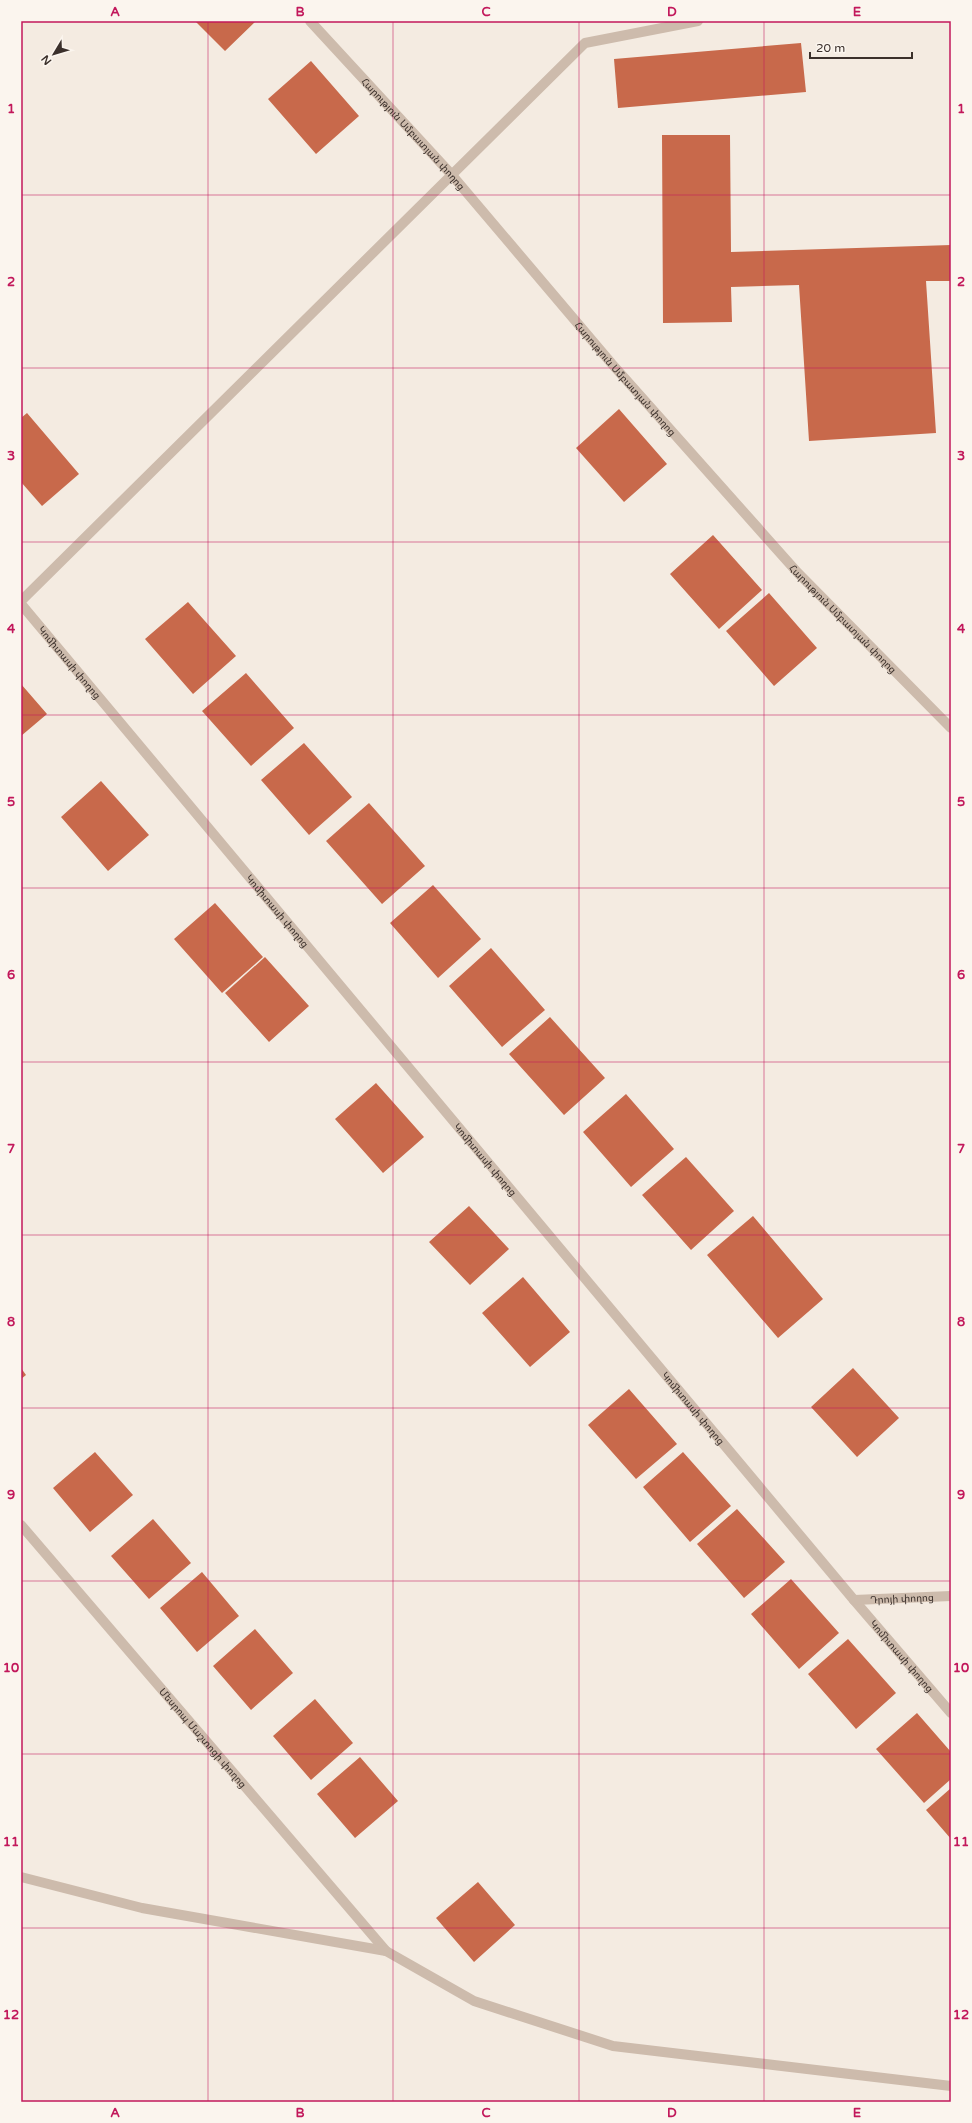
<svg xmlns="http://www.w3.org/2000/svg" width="972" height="2123" viewBox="0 0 972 2123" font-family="'Varela Round','Noto Sans Armenian',sans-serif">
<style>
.building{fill:#c8694b}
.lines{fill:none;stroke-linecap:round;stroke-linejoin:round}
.minor{stroke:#cdbbac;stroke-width:10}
.grid{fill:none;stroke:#c2185b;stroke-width:1;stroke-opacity:0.55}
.labels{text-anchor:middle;stroke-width:3.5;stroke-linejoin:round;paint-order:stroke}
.street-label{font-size:10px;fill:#3b302b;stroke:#fbf5ee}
.neatline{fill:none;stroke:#c2185b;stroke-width:1.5}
.grid-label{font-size:13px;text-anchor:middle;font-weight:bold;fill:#c2185b}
</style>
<rect width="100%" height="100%" fill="#f4ebe1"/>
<!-- building -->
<path class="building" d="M195,21H256L225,51Z
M801,43L806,92L618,108L614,59Z
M311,61L359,116L316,154L268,99Z
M662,135H730L731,252L951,245V281H926L936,433L809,441L799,285L731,287L732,322L663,323Z
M619,409L667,464L624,502L576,448Z
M27,413L79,474L42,506L21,482V418Z
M713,535L762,590L719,629L670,574Z
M769,593L817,648L774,686L726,631Z
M188,602L236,656L193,694L145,639Z
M246,673L294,728L251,766L202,711Z
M21,684L47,714L21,736Z
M304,743L352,797L309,835L261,780Z
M101,781L149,835L108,871L61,817Z
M369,803L425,866L382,904L326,841Z
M433,885L481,939L438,978L390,923Z
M215,903L263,957L222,993L174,939Z
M491,948L545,1010L502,1047L449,986Z
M265,957L309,1006L269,1042L225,993Z
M550,1017L605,1078L564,1115L509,1054Z
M376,1083L424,1137L383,1173L335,1119Z
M626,1094L674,1149L631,1187L583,1132Z
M686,1157L734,1211L691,1250L642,1195Z
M469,1206L509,1249L470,1285L429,1242Z
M753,1216L823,1299L778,1338L707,1255Z
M523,1277L570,1332L530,1367L482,1313Z
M21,1368L26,1375L21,1379Z
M853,1368L899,1418L857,1457L811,1407Z
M629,1389L677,1444L636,1479L588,1425Z
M95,1452L133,1495L90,1532L53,1488Z
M683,1452L731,1506L690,1542L643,1487Z
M737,1509L785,1562L744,1598L697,1544Z
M153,1519L191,1563L149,1599L111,1556Z
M202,1572L239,1616L197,1652L160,1608Z
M791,1579L839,1633L799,1669L751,1614Z
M255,1629L293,1673L251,1710L213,1666Z
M848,1639L896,1693L856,1729L808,1674Z
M315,1699L353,1743L311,1780L273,1736Z
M917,1713L951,1752V1779L924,1803L876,1749Z
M360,1757L398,1801L355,1838L317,1794Z
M951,1788V1839L926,1810Z
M478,1882L515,1925L474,1962L436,1918Z"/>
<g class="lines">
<!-- minor -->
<g class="minor">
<path id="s1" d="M310,21L451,174L612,364L797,572L951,728"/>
<path d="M21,601L585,43L698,21"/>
<path id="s2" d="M21,604L854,1600L951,1713"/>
<path id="s3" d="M21,1525L386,1951"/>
<path id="s4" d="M854,1600L951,1596"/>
<path d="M21,1877L142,1908L386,1951L474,2001L613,2046L951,2086"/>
</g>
</g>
<!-- grid -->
<path class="grid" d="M208,21V2102M393,21V2102M579,21V2102M764,21V2102M21,195H951M21,368H951M21,542H951M21,715H951M21,888H951M21,1062H951M21,1235H951M21,1408H951M21,1581H951M21,1754H951M21,1928H951"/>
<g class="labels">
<!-- street labels -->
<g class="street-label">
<text dy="4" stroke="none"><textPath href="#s1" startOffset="153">Հարություն Սմբատյան փողոց</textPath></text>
<text dy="4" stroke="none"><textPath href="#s1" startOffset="477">Հարություն Սմբատյան փողոց</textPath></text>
<text dy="4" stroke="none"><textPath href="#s1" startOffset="801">Հարություն Սմբատյան փողոց</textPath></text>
<text dy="4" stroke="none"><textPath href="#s2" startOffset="76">Կոմիտասի փողոց</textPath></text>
<text dy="4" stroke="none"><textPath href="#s2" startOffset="400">Կոմիտասի փողոց</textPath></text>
<text dy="4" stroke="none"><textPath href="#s2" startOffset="724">Կոմիտասի փողոց</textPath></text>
<text dy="4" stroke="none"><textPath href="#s2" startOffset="1048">Կոմիտասի փողոց</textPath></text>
<text dy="4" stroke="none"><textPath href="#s4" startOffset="48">Դրոյի փողոց</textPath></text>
<text dy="4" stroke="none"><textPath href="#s2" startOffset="1372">Կոմիտասի փողոց</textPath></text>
<text dy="4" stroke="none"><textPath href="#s3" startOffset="280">Մեսրոպ Մաշտոցի փողոց</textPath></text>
</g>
</g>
<!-- border -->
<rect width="972" height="2123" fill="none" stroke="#fbf5ee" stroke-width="44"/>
<!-- north arrow -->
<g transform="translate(54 54) rotate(232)" stroke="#fbf5ee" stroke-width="3" paint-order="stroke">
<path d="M0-3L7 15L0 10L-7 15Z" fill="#3b302b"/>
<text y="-6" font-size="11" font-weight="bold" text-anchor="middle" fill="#3b302b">N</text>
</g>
<!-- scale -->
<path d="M810 52v6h102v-6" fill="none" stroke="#3b302b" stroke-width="2"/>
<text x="816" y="52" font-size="12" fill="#3b302b" stroke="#fbf5ee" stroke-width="3" paint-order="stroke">20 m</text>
<rect x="22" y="22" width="928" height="2079" class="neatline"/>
<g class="grid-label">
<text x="115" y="16">A</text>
<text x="300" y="16">B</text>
<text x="486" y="16">C</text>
<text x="672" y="16">D</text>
<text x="857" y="16">E</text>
<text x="11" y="113">1</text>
<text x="961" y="113">1</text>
<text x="11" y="286">2</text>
<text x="961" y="286">2</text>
<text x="11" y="460">3</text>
<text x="961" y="460">3</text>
<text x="11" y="633">4</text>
<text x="961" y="633">4</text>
<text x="11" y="806">5</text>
<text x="961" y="806">5</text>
<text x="11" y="979">6</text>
<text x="961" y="979">6</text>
<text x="11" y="1153">7</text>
<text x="961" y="1153">7</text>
<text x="11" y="1326">8</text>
<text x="961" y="1326">8</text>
<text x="11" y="1499">9</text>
<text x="961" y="1499">9</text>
<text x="11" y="1672">10</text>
<text x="961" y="1672">10</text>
<text x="11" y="1846">11</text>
<text x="961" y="1846">11</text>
<text x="11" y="2019">12</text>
<text x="961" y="2019">12</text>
<text x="115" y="2117">A</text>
<text x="300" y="2117">B</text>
<text x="486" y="2117">C</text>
<text x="672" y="2117">D</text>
<text x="857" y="2117">E</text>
</g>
</svg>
